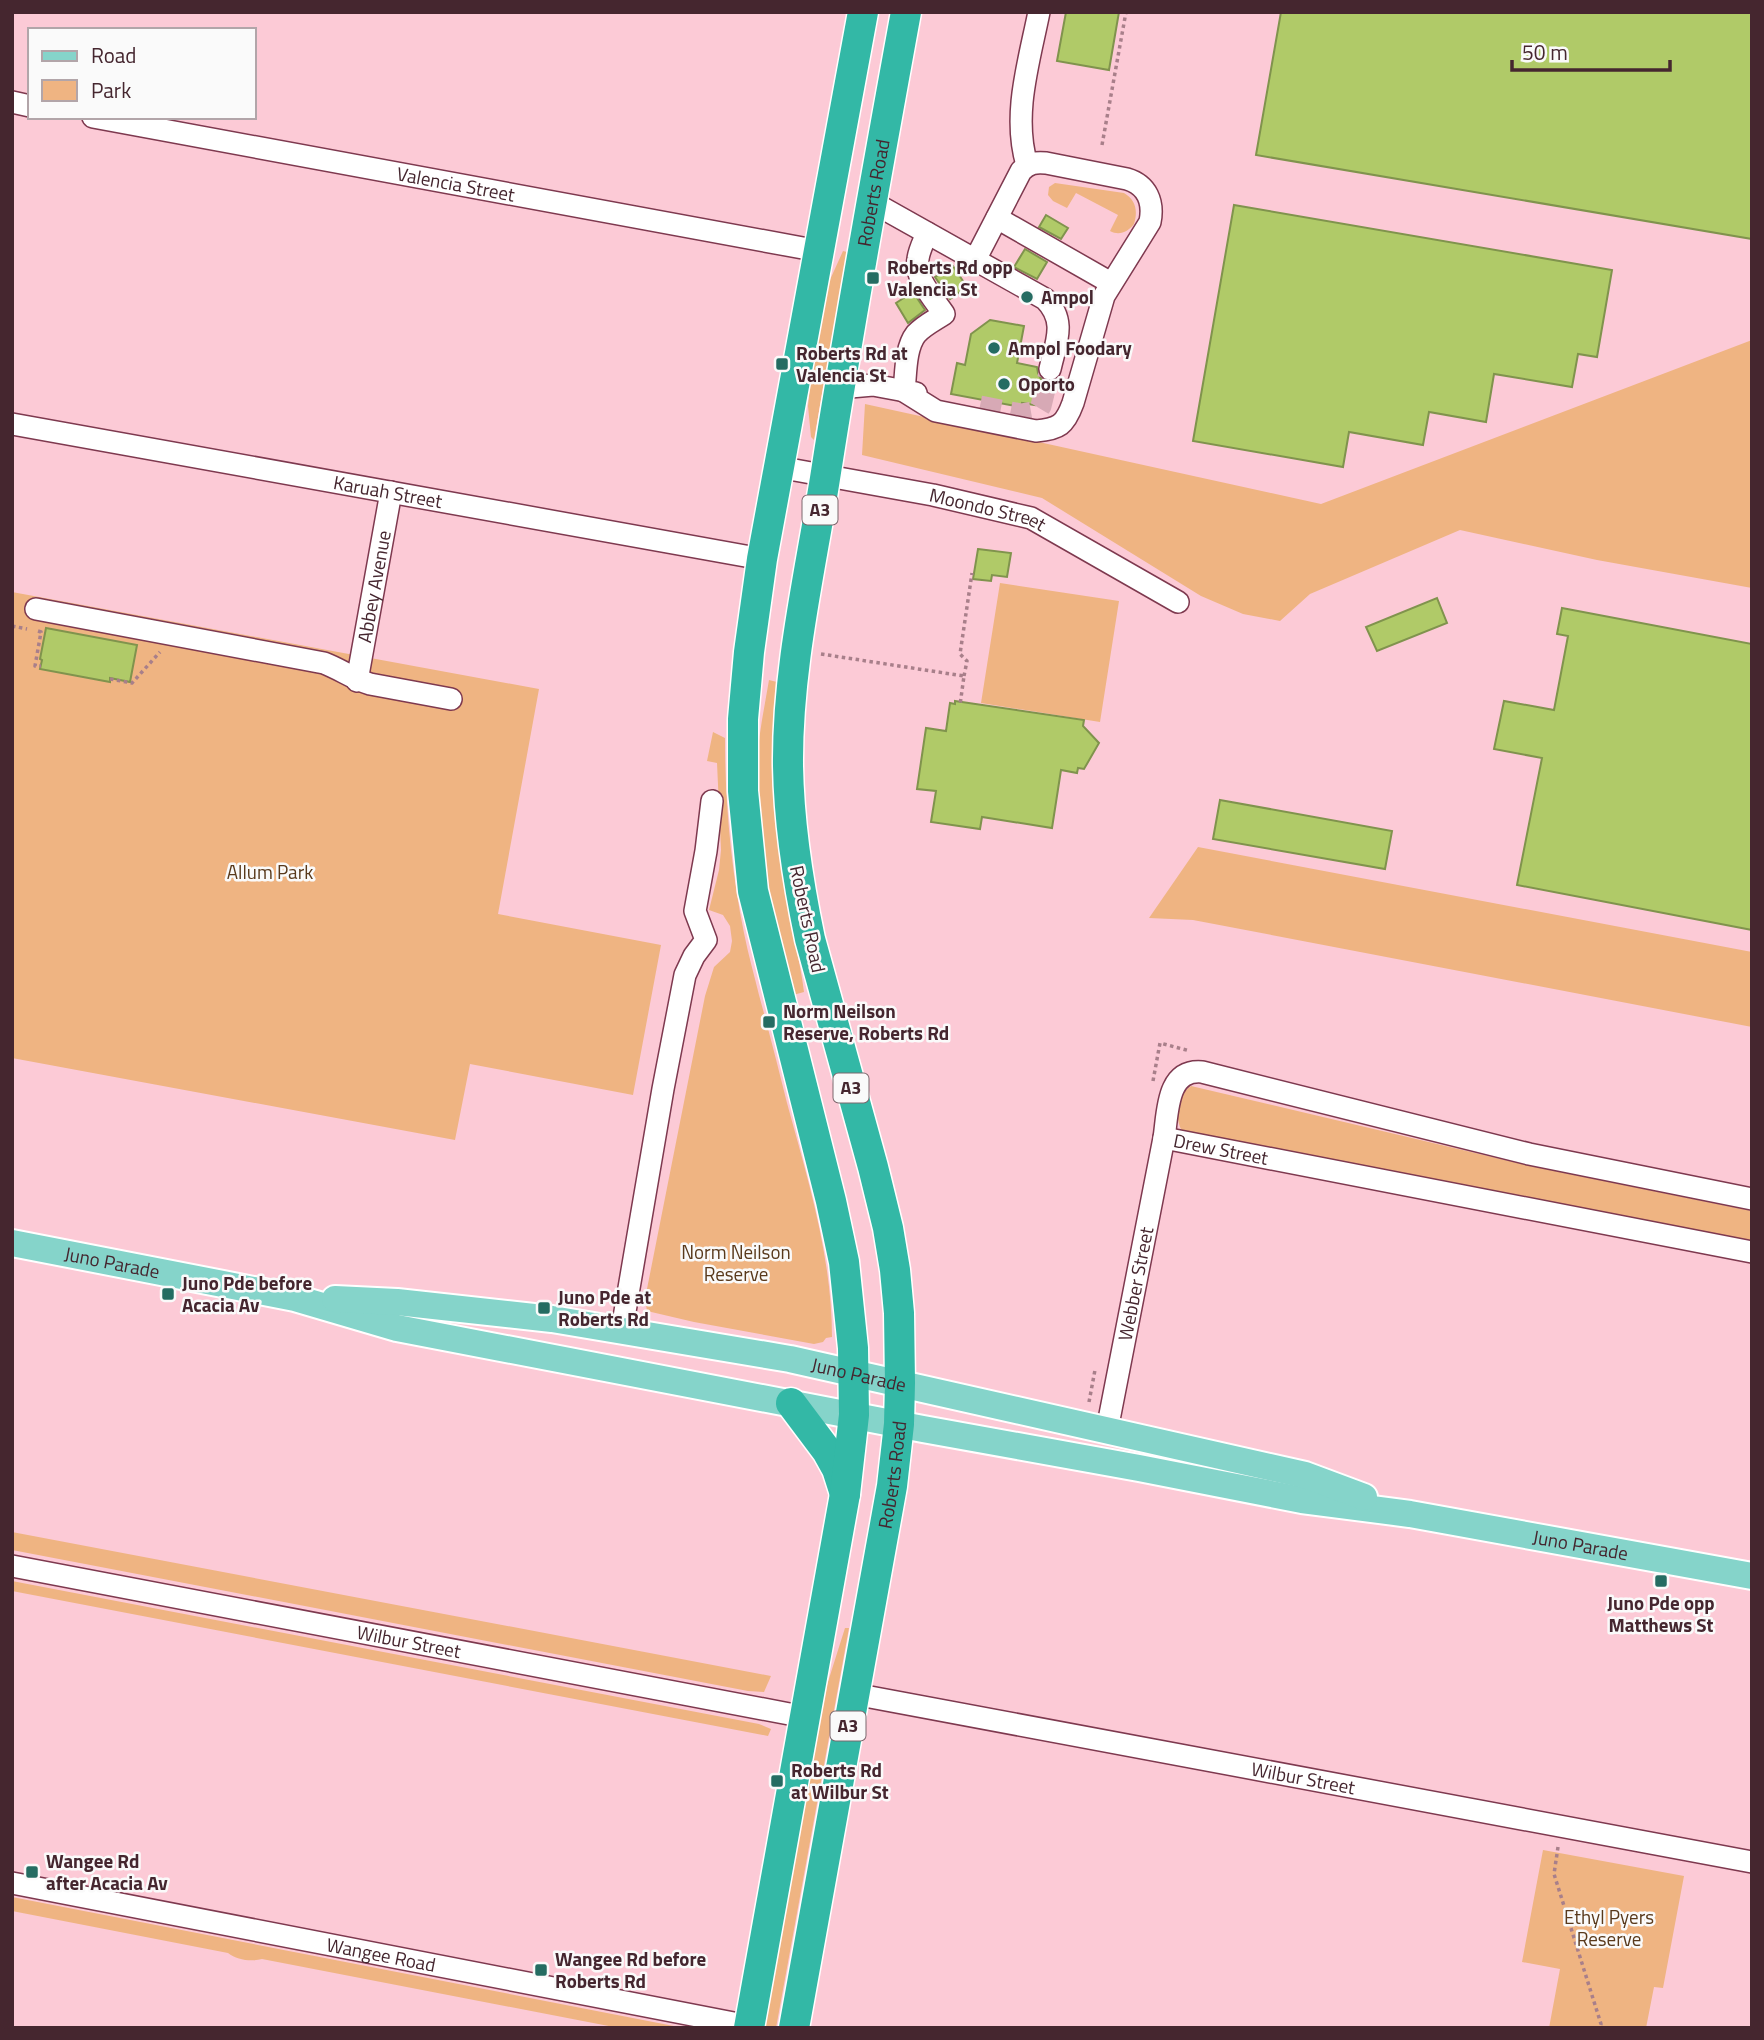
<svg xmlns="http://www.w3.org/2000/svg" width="1764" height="2040" viewBox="0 0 1764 2040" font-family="'Titillium Web',sans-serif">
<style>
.green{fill:#efb482}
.building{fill:#b0ca68;stroke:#80934d;stroke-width:2}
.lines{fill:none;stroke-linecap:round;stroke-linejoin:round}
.minor-tunnel{stroke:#d7a9b5;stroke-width:21;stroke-dasharray:21 10;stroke-linecap:butt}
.minor-casing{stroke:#7e394f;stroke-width:24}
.major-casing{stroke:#fff;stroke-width:30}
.highway-casing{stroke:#fff;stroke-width:33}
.path{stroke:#a87f8a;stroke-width:3.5;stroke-dasharray:3.5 3.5;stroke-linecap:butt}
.minor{stroke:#fff;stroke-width:21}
.major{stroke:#85d4ca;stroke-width:26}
.highway{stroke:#33b8a6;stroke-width:30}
.poi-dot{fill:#256c62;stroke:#fafafa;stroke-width:2.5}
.labels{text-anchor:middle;stroke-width:5;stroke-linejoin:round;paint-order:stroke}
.shield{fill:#fafafa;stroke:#7b666c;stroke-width:2}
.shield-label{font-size:18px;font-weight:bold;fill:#45262f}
.street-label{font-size:19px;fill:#45262f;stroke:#fafafa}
.poi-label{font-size:19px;font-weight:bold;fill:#45262f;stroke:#fafafa;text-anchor:start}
.park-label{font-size:19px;fill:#59391b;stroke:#fafafa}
</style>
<rect width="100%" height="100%" fill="#fccad6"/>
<!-- green -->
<path class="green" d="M1055,183L1124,193C1136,200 1138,211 1134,224C1128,232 1119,236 1110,231L1118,215L1076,193L1067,208L1053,201L1048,195L1049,187Z
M843,251L847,252L814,440L811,437L808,406L811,377L829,282Z
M1752,340V588L1597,560L1460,530L1310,594L1280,621L1243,614L1201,596L1042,498L862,455L865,404L1321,504Z
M1000,583L1119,601L1100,722L981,703Z
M12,592L539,689L498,914L661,945L633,1095L470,1064L455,1140L12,1058Z
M769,680L777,682C771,752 773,822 785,891C790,925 800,958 804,992L793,995C774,921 758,847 757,771C757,741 764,710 769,680Z
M713,732L725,738C725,803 731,868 744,933C748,954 754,974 759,995C769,1031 778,1067 787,1103C808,1180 832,1257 832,1337L826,1338L823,1342L814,1344L694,1322L647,1311L645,1299L705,996L714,967L730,952L732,941L730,926L723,915L709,910L719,870L721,850L717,763L707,761Z
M1198,847L1752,952V1027L1193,920L1149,918Z
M1191,1086L1535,1167L1752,1211V1243L1182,1131C1174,1118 1177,1095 1191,1086Z
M12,1532L771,1676L764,1692L748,1691L12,1550Z
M12,1581L759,1724L771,1729L768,1736L12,1591Z
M845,1628H849L776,2028H764L827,1685Z
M1543,1850L1684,1876L1663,1988L1654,1987L1646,2028H1549L1560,1969L1522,1962Z
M12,1897L684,2028H619L262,1959C251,1962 237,1960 228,1953L12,1911Z"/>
<!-- building -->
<path class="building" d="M1066,12H1119L1109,70L1057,61Z
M1281,12H1752V239L1256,155Z
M1234,205L1612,270L1597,357L1578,354L1572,387L1494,374L1486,422L1429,412L1423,445L1349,432L1343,467L1193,441Z
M1046,215L1068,228L1061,239L1039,227Z
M1025,249L1047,262L1037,279L1014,267Z
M953,266L967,287L950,299L935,277Z
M913,292L925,310L908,323L896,303Z
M990,320L1024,326L1017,363L1037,367L1038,373L1041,379L1048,382L1055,381L1052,398L1037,395L1035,405L1022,403L1021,407L951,394L957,363L965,365L971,334Z
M978,549L1011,553L1007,577L992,575L991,581L973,579Z
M1437,598L1447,623L1377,651L1366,627Z
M1562,608L1752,644V930L1517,885L1542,758L1494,749L1504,701L1554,710L1568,636L1557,634Z
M46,628L137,645L130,682L110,678V682L40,669L42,660L40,659Z
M955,701L1084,720L1083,726L1099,743L1084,769L1078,768L1077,773L1061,770L1052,828L982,817L980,829L931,822L936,791L917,789L926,728L946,731L950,703L955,704Z
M1220,800L1392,831L1385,869L1213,839Z"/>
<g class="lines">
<!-- minor-tunnel -->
<path class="minor-tunnel" d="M980,406L1021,414L1038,411L1041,406L1050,369"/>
<!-- minor casing -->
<g class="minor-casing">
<g id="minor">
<path d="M12,102L30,106"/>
<path id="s1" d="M93,117L819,251"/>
<path d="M1027,165C1012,115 1029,62 1039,12"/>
<path d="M872,202L1045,299C1067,321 1056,342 1050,369"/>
<path d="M997,218L1111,283"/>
<path d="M927,233C924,241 919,250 918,259C914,278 934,299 944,314C935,320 923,326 916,334C905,348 906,374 904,391L936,411L1036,431C1059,429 1065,425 1073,403L1104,296L1150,222C1154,202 1147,185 1127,179L1046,163C1035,162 1029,163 1021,171L975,260"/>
<path d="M839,388L873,385L916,393"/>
<path id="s2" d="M12,424L762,559"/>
<path id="s3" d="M778,467L933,495L1031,518L1178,602"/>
<path d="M36,609L324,663C340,669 353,679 370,684L451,699"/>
<path id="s4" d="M357,681L391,492"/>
<path id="s5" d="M1164,1138L1752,1252"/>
<path d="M622,1329L663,1089L685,975L694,956L706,940L695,911L706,851L712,801"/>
<path id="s6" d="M1107,1430L1164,1138C1168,1113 1166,1069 1202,1072L1529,1154L1752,1199"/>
<path id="s7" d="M12,1566L805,1717"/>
<path id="s8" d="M854,1694L1752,1862"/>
<path id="s9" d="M12,1883L749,2026"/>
</g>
</g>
<!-- major casing -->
<g class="major-casing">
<g id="major">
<path id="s10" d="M12,1243L295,1298L397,1328L923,1429L1139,1468L1302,1500L1410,1514L1752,1576"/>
<path id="s11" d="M335,1299L397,1302L552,1319L790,1359L1305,1475L1364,1497"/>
</g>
</g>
<!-- highway casing -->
<g class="highway-casing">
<g id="highway">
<path d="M791,1403L827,1451L837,1469L845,1494"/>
<path d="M749,2028L845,1494L854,1415L853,1348L844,1262L831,1201L753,891L743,791V719L749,652L762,559L863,12"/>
<path id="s12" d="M794,2028L892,1486L899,1424L900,1383L899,1313L895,1270L888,1228L873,1167L810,939C798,882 789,825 788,766C787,667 811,569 826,472C850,318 878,165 906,12"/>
</g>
</g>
<!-- path -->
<path class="path" d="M1102,145L1126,12
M12,626L27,629
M38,631L41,632L35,666H41
M821,654L964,676L960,705
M964,676L967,661L960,654L972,573
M110,679L132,683L160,652
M1153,1081L1160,1043L1190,1051
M1089,1402L1095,1370
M1558,1847L1554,1874L1601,2024L1600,2028"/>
<!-- minor -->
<use href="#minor" class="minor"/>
<!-- major -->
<use href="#major" class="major"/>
<!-- highway -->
<use href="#highway" class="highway"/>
</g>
<!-- markers -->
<g class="poi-dot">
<rect x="866" y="271" width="14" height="14" rx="3.5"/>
<circle cx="1027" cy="297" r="7"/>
<circle cx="994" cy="348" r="7"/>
<rect x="775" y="357" width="14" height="14" rx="3.5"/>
<circle cx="1004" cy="384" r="7"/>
<rect x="762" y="1015" width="14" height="14" rx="3.5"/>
<rect x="161" y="1287" width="14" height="14" rx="3.5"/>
<rect x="537" y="1301" width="14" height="14" rx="3.5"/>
<rect x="1654" y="1574" width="14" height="14" rx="3.5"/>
<rect x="770" y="1774" width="14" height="14" rx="3.5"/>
<rect x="25" y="1865" width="14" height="14" rx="3.5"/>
<rect x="534" y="1963" width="14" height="14" rx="3.5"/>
</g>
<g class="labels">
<!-- shield labels -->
<g class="shield">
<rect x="802.5" y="495.5" width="35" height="29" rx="5"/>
<rect x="833.5" y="1073.5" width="35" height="29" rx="5"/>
<rect x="830.5" y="1711.5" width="35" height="29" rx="5"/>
</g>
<g class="shield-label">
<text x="820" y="516">A3</text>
<text x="851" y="1094">A3</text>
<text x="848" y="1732">A3</text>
</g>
<!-- street labels -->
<g class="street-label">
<text dy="7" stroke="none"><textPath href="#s1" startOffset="369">Valencia Street</textPath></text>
<text dy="7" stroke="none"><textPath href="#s12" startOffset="1864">Roberts Road</textPath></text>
<text dy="7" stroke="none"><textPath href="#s2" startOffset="382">Karuah Street</textPath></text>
<text dy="7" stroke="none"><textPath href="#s3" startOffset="214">Moondo Street</textPath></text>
<text dy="7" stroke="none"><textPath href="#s4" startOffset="96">Abbey Avenue</textPath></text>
<text transform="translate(808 919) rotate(78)" y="7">Roberts Road</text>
<text dy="7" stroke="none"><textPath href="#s5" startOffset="58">Drew Street</textPath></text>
<text dy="7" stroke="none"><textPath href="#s10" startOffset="102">Juno Parade</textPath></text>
<text dy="7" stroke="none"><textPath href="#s6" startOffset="149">Webber Street</textPath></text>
<text dy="7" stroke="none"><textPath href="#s11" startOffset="530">Juno Parade</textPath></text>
<text dy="7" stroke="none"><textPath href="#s12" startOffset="562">Roberts Road</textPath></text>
<text dy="7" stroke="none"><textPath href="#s10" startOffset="1598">Juno Parade</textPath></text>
<text dy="7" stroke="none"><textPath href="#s7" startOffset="404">Wilbur Street</textPath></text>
<text dy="7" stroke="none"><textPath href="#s8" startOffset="457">Wilbur Street</textPath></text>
<text dy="7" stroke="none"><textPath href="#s9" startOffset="376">Wangee Road</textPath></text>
</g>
<!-- poi labels -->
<g class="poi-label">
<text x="887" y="274">Roberts Rd opp<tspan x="887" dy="22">Valencia St</tspan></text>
<text x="1041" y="304">Ampol</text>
<text x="1008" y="355">Ampol Foodary</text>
<text x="796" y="360">Roberts Rd at<tspan x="796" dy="22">Valencia St</tspan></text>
<text x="1018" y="391">Oporto</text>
<text x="783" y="1018">Norm Neilson<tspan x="783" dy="22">Reserve, Roberts Rd</tspan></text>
<text x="182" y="1290">Juno Pde before<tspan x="182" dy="22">Acacia Av</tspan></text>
<text x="558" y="1304">Juno Pde at<tspan x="558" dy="22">Roberts Rd</tspan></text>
<text x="1661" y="1610" text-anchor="middle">Juno Pde opp<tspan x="1661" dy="22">Matthews St</tspan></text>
<text x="791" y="1777">Roberts Rd<tspan x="791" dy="22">at Wilbur St</tspan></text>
<text x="46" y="1868">Wangee Rd<tspan x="46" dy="22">after Acacia Av</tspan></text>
<text x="555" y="1966">Wangee Rd before<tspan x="555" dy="22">Roberts Rd</tspan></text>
</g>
<!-- park labels -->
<g class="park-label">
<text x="270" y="879">Allum Park</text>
<text x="736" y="1259">Norm Neilson<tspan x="736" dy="22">Reserve</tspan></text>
<text x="1609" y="1924">Ethyl Pyers<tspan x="1609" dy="22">Reserve</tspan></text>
</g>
</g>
<!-- border -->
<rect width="1764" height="2040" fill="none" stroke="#45262f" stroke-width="28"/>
<!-- legend -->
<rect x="28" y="28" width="228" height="91" fill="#fafafa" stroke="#b2a5a9" stroke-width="2"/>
<rect x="42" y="51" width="35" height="10" fill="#85d4ca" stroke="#b2a5a9" stroke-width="2"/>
<text x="91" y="63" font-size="21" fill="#45262f">Road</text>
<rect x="42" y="80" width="35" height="21" fill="#efb482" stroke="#b2a5a9" stroke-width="2"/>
<text x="91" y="98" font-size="21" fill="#45262f">Park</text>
<!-- scale -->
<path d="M1512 60v10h158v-10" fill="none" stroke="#45262f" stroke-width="3.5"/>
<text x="1522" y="60" font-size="21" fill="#45262f" stroke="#fafafa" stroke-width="5" paint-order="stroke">50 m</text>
</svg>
